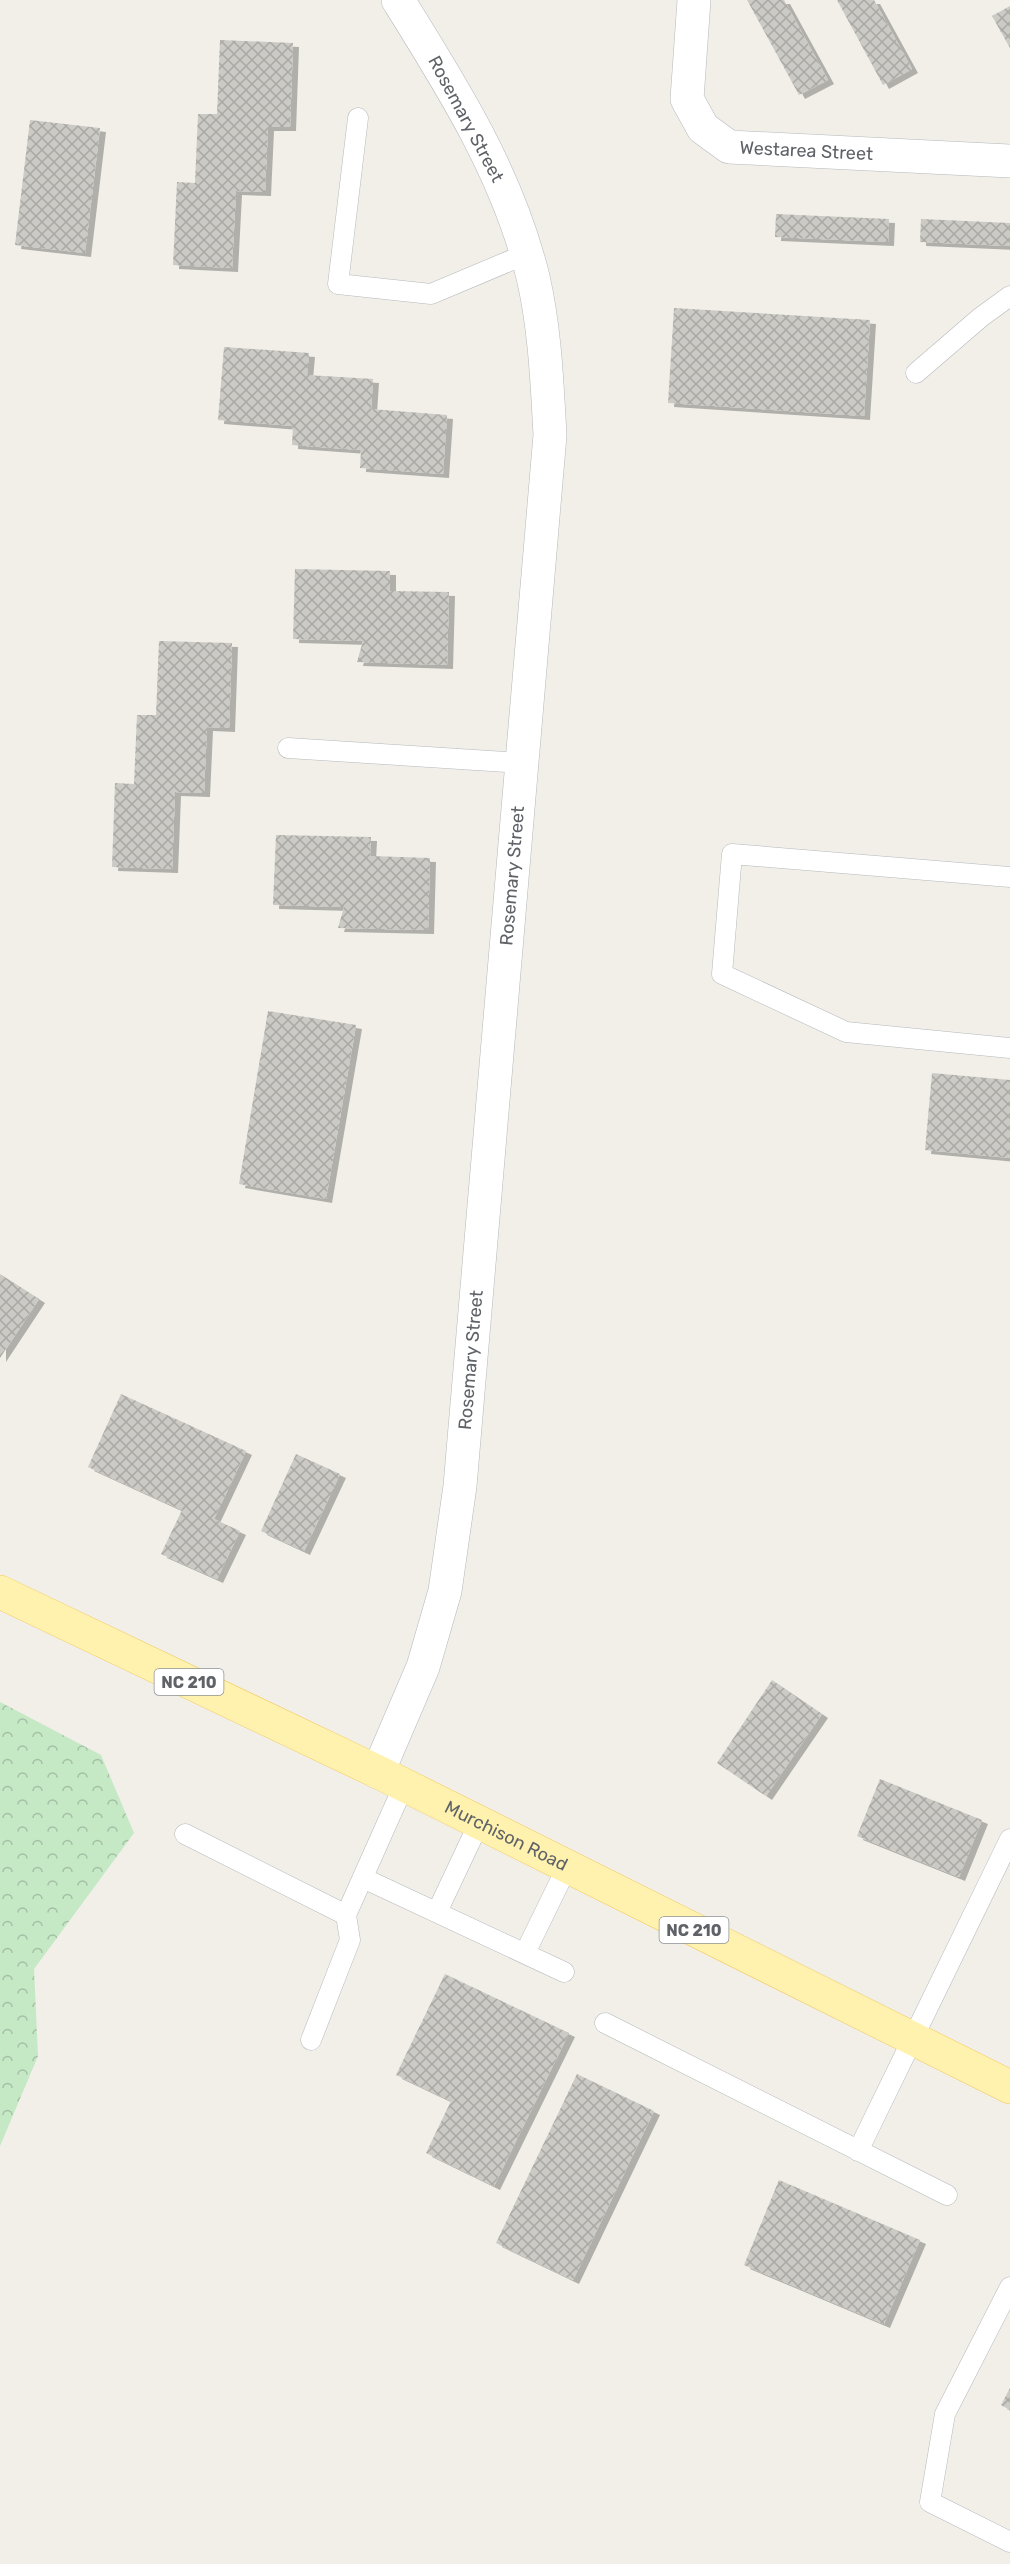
<svg xmlns="http://www.w3.org/2000/svg" width="1010" height="2564" viewBox="0 0 1010 2564" font-family="Rubik,sans-serif">
<style>
.forest{fill:url(#forest-crowns)}
.building{fill:url(#building-cross-hatch);filter:url(#shadow)}
.lines{fill:none;stroke-linecap:round;stroke-linejoin:round}
.lane-casing{stroke:#b5b8bc;stroke-width:21}
.street-casing{stroke:#b5b8bc;stroke-width:34}
.primary-casing{stroke:#f2c960;stroke-width:34}
.lane{stroke:#fff;stroke-width:20}
.street{stroke:#fff;stroke-width:33}
.primary{stroke:#fff2af;stroke-width:33}
.labels{text-anchor:middle;stroke-width:4.5;stroke-linejoin:round;paint-order:stroke}
.shield{fill:#fff;stroke:#8f9295;stroke-width:1.5}
.shield-label{font-size:16px;font-weight:bold;fill:#5f6368}
.street-label{font-size:18px;fill:#5f6368;stroke:#fff}
</style>
<defs>
<pattern id="forest-crowns" width="20" height="18" patternUnits="userSpaceOnUse" patternTransform="scale(1.5)"><rect width="20" height="18" fill="#c5e8c5"/><path d="M2 6a3 3 0 1 1 6 0M12 15a3 3 0 1 1 6 0" fill="none" stroke="#a3c0a4"/></pattern>
<pattern id="building-cross-hatch" width="8" height="8" patternUnits="userSpaceOnUse" patternTransform="scale(1.5)"><rect width="8" height="8" fill="#cccac5"/><path d="M0 0l8 8M0 8l8-8" fill="none" stroke="#a9a8a4"/></pattern>
<filter id="shadow"><feDropShadow dx="6" dy="4" stdDeviation="0" flood-color="#0004"/></filter>
</defs>
<rect width="100%" height="100%" fill="#f1efe8"/>
<!-- forest -->
<path class="forest" d="M0,1702L101,1755L134,1833L34,1969L38,2056L0,2146Z"/>
<!-- building -->
<path class="building" d="M747,0H784L828,80L799,95Z
M837,0H874L912,69L883,85Z
M1010,6V48L992,16Z
M220,40L293,43L290,127H268L265,192L236,191L232,268L173,265L177,182L195,183L198,114H217Z
M30,120L100,128L85,253L15,245Z
M776,214L889,219L888,242L775,237Z
M921,219L1010,223V246L920,242Z
M674,308L870,320L864,416L668,403Z
M224,347L309,353L307,375L373,379L371,409L447,415L443,474L360,468L361,450L292,445L293,426L218,420Z
M295,569L390,571V591L449,592L447,665L357,662L363,641L293,639Z
M159,641L232,643L229,728L207,727L204,793L175,792L172,869L112,867L115,783L134,784L137,715H156Z
M276,835L371,837L370,856L430,858L428,930L338,928L344,907L273,905Z
M268,1011L356,1025L326,1199L239,1184Z
M932,1073L1010,1080V1158L925,1150Z
M0,1274L39,1299L0,1358Z
M121,1394L246,1451L214,1519L240,1531L217,1579L161,1554L182,1510L88,1467Z
M296,1454L340,1474L304,1551L261,1531Z
M772,1680L822,1714L766,1796L717,1763Z
M880,1779L982,1820L959,1877L857,1836Z
M445,1974L569,2033L494,2186L426,2153L451,2101L396,2075Z
M577,2074L654,2111L573,2280L496,2243Z
M779,2180L920,2240L884,2324L744,2265Z
M1010,2388V2410L1001,2405Z"/>
<g class="lines">
<!-- lane casing -->
<g class="lane-casing">
<path id="lane" d="M358,118L338,284L431,294L526,254
M916,373L981,317L1010,296
M288,748L522,763
M1010,877L732,854L722,974L846,1032L1010,1048
M185,1834L346,1915
M363,1878L564,1972
M437,1912L479,1823
M525,1953L567,1867
M605,2023L947,2195
M311,2040L350,1940L346,1915L404,1785
M858,2151L1010,1839
M1010,2287L945,2414L930,2502L1010,2542"/>
</g>
<!-- street casing -->
<g class="street-casing">
<g id="street">
<path id="s1" d="M694,0L687,99L703,128L729,147L1010,161"/>
<path id="s2" d="M378,1772L423,1667L445,1591L460,1486L550,435C547,382 545,329 533,277C508,175 453,88 398,0"/>
</g>
</g>
<!-- primary casing -->
<g class="primary-casing">
<g id="primary">
<path id="s3" d="M0,1592L378,1772L1010,2087"/>
</g>
</g>
<!-- lane -->
<use href="#lane" class="lane"/>
<!-- street -->
<use href="#street" class="street"/>
<!-- primary -->
<use href="#primary" class="primary"/>
</g>
<g class="labels">
<!-- shield labels -->
<g class="shield">
<rect x="154.5" y="1669" width="69" height="26" rx="4.5"/>
<rect x="659.5" y="1917" width="69" height="26" rx="4.5"/>
</g>
<g class="shield-label">
<text x="189" y="1688">NC 210</text>
<text x="694" y="1936">NC 210</text>
</g>
<!-- street labels -->
<g class="street-label">
<text transform="translate(466 119) rotate(62)" y="6">Rosemary Street</text>
<text dy="6" stroke="none"><textPath href="#s1" startOffset="242">Westarea Street</textPath></text>
<text dy="6" stroke="none"><textPath href="#s2" startOffset="912">Rosemary Street</textPath></text>
<text dy="6" stroke="none"><textPath href="#s2" startOffset="426">Rosemary Street</textPath></text>
<text dy="6" stroke="none"><textPath href="#s3" startOffset="562">Murchison Road</textPath></text>
</g>
</g>
</svg>
